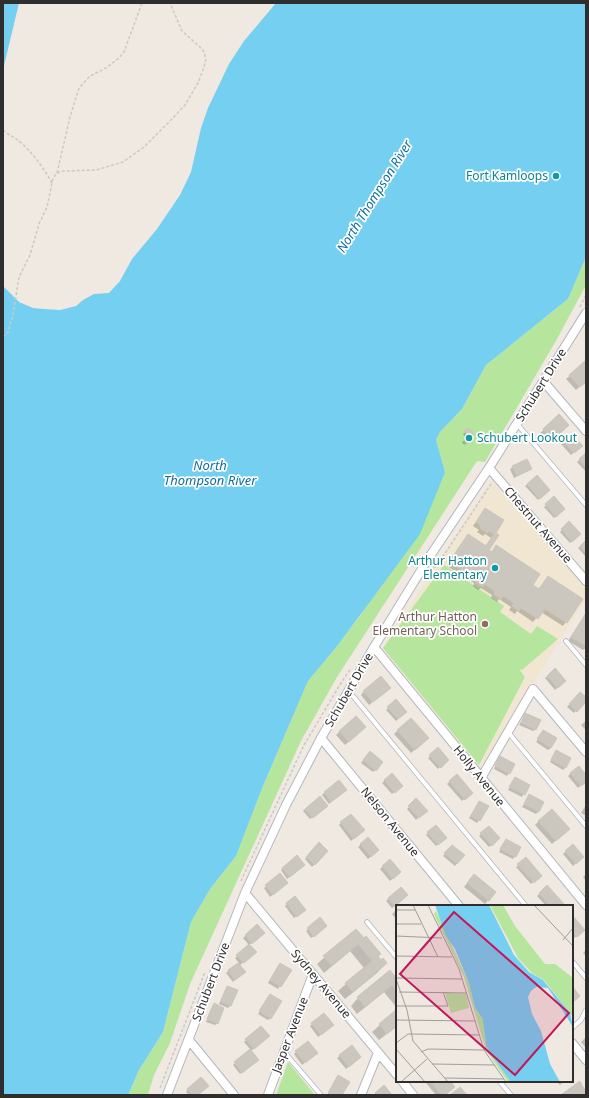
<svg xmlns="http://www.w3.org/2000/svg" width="589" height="1098" viewBox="0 0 589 1098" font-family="'Noto Sans',sans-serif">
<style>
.education{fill:#f0e6d1}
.green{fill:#b6e59e}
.water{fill:#75cff0}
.shadow{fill:#0003}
.building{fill:#cbc7bf;stroke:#cbc5ba}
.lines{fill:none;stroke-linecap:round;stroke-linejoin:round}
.service-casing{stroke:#b4b7c1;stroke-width:5.5}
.minor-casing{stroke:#b4b7c1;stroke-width:10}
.path{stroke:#c9c9c9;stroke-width:1.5;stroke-dasharray:3 2;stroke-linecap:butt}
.service{stroke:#fff;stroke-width:4}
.minor{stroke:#fff;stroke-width:8}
.culture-dot{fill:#0f9aa8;stroke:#fff;stroke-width:1.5}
.education-dot{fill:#8d6e63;stroke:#fff;stroke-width:1.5}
.labels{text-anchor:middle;stroke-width:3.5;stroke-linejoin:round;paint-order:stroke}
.culture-label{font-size:12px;fill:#0d838f;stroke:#fff;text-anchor:end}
.street-label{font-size:12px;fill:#2e2e2e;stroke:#fff}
.education-label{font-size:12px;fill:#785e54;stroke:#fff;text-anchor:end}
.water-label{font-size:13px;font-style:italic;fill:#0d6fa3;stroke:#fff}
.inset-road{fill:none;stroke:#a29e99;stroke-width:1}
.view{fill:#c2185b;fill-opacity:0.15;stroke:#c2185b;stroke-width:2}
.inset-edge{fill:none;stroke:#2e2e2e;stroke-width:2}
</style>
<rect width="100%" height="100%" fill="#efe9e1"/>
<!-- education -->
<path class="education" d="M491,480L586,587V599L480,769L383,648Z"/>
<!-- green -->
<path class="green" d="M586,257V285L557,339L485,462L477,461L337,677L301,741L190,984L170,1043L154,1075L148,1095H128L139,1070L163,1032L191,922L210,889L236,856L263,786L308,681L338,645L362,613L445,472L436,440L440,432L462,409L486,365L568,299Z
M444,565L504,606L500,612L531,634L537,626L558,639L522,670L519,669L525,677L479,765L383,648Z
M288,1062L315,1095H276Z"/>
<!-- water -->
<path class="water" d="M3,3H19L3,70Z
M276,3H586V257L568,299L486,365L462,409L440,432L436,440L445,472L420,534L338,645L308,681L263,786L236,856L210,889L191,922L163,1032L139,1070L128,1095H3V286L19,302L33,308L44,309L60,310L76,306L83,300L94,294L109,293L120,281L132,259L157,229L180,195L191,172L201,128L208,108L229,64L244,41Z"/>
<!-- shadow -->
<path class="shadow" d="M586,362V381L576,390L566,379Z
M559,416L564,429L549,443L540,433Z
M469,429V442L464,445L462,442L466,439L463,434Z
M571,435L581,446L571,455L561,444Z
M586,454V472L577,462Z
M513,467L531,469L514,478L510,469Z
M537,476L549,490L538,500L525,486Z
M553,498L563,509L554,518L544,507Z
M485,509L494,533L498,535L488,550L491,553L496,546L531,585L539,590L548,577L582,599L563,626L541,612L533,622L517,611L515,614L509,610L511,607L499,599L497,602L491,598L492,595L481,588L478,590L473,586L474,583L447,566L468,535L485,547L491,538L485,534L483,536L477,532L479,530L473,526Z
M569,523L579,534L570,543L560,532Z
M586,541V557L578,548Z
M586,614V648L583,650L568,641Z
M555,670L565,681L555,690L545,678Z
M364,691L386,692L369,705L361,695Z
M580,693L586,698V700L574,713L567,707Z
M395,701L405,712L396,721L386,710Z
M526,714L536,729L533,731L519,725Z
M586,721V730L581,725Z
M398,730L424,742L411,753L394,734Z
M340,731H361L345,745L336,735Z
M543,731L551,748L548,750L536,742Z
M438,749L448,760L438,769L428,758Z
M554,754L565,768L563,770L550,762Z
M367,755L375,770L373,772L361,763Z
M498,760L514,765L507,776L494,769Z
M578,767L586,777V781L578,788L568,776Z
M392,774L402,786L392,794L382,783Z
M457,775L472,793L462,801L447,784Z
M515,779L528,786L522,797L508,790Z
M339,781L343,792L329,804L322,795Z
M529,796L538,812L536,814L522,807Z
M416,800L426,811L416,820L407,809Z
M479,802L487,807L477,823L469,818Z
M586,805V816L581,813Z
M326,807L310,819L303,811L305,809Z
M539,821L565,832L552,844L535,825Z
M341,823L361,832L351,841L339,825Z
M435,826L445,837L436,846L426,835Z
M489,827L499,838L489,847L479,836Z
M368,838L376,852L368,859L358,847Z
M506,840L515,856L513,859L499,852Z
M319,844L327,851L312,867L305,859Z
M573,845L583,857L573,866L563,854Z
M450,848L457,863L455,866L443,856Z
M526,858L541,876L531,884L516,867Z
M390,860L398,874L390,881L380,869Z
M302,867L287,879L281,870L283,868Z
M586,874V881L583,877Z
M280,875L285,885L270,897L264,888Z
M471,878L495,892L485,904L464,887Z
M547,887L561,906H546L537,896Z
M389,898H405L392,908L386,901Z
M287,904L302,912L294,918L285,906Z
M397,909V920L392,914Z
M572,916L584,930L574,938L572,936Z
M320,919L324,928L311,938L306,931Z
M257,926L261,935L249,945L253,954L239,966L242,974L233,982L226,973L239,963L235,958L249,945L243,938Z
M356,930L381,961L386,963L377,973L345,999L338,991L364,968L350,951L324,973L317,964Z
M586,950V956L583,953Z
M278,966L290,970L278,989L268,983Z
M397,980V1008L384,992L357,1014L351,1006L358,998Z
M228,987L230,1006L228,1008L219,1004L225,990Z
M268,997L270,1018L268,1020L258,1014Z
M214,1005L217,1023L215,1025L206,1022L212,1007Z
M397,1010V1026L379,1040L372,1032Z
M312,1024L330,1027L318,1037L310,1026Z
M586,1037V1048L581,1042Z
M266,1038L251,1051L255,1062L240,1074L233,1065L251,1050L244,1042L246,1040Z
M351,1047L358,1059L346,1069L337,1058Z
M296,1052L314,1055L302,1065L294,1054Z
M428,1081H449L445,1095H436L426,1083Z
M556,1081H564L560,1085Z
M188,1089L197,1095H189L186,1092Z"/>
<!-- building -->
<path class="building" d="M586,360V382L580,387L569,375Z
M559,414L569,425L553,440L543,429Z
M469,428L473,433L472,440L467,444L464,440L468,436L464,431Z
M571,433L583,446L574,453L563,441Z
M586,453V467L579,459Z
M527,459L532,469L517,476L512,466Z
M537,475L550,490L540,499L527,484Z
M554,496L565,509L556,517L545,504Z
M485,508L504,520L496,533L499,535L489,550L492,552L496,545L540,574L533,585L539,589L548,576L583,599L567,623L545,609L538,619L521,608L519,611L512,606L514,603L503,596L501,599L494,594L495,591L484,584L483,587L475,582L477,579L449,562L468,534L486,546L494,534L489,531L487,533L480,528L481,526L476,522Z
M569,521L581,534L572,542L561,529Z
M586,540V553L580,546Z
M586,613V646L571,637Z
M555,668L566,681L558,688L547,676Z
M381,676L391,688L373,702L363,691Z
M580,692L586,697V702L577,712L569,704Z
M396,699L407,712L398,719L387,707Z
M525,713L541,720L536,730L521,723Z
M356,716L366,727L349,742L339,731Z
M411,718L429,738L415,750L397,730Z
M543,730L557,738L551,748L537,739Z
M438,747L449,760L441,768L429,755Z
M556,750L571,758L566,768L551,760Z
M370,751L383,762L376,771L363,760Z
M500,756L515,764L510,774L495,766Z
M579,766L586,775V782L581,786L570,773Z
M392,773L403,786L395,793L384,780Z
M457,774L473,793L465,800L449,781Z
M515,777L530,785L525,795L509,787Z
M339,780L347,790L331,802L324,792Z
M529,794L544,802L539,812L524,804Z
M320,796L328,806L313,818L305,809Z
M416,798L428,811L419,818L408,806Z
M479,801L489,806L480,821L471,816Z
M552,809L570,829L556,841L538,821Z
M351,814L365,830L354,839L340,822Z
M436,825L447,838L438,845L427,832Z
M489,826L500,838L492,846L480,833Z
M368,837L379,850L371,857L360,844Z
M506,839L521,847L516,857L500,849Z
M319,842L328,851L315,865L306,857Z
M573,844L584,857L576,864L565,851Z
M452,845L465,855L457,864L444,853Z
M297,855L305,865L290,877L282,868Z
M526,857L542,876L534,883L517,864Z
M390,859L401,872L393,879L382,866Z
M280,873L288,883L273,895L265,885Z
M474,874L496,892L489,901L467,883Z
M547,885L564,904L562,906H550L539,893Z
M401,887L408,895L395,906L388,898Z
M295,896L306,910L297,917L286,903Z
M572,915L585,930L577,937L572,931Z
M320,917L327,926L314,937L307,928Z
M257,924L265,933L252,944L245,935Z
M356,929L364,938L366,936L381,954L378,956L381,960L383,958L387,963L353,992L345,983L372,961L358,944L332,966L323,956Z
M249,944L257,952L244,963L236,955Z
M238,963L246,972L235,980L228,970Z
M280,963L292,970L281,987L270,980Z
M390,970L397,979V991L392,985L365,1007L357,997Z
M227,986L238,990L231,1006L221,1002Z
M572,986L580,996L572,1003Z
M270,994L282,1001L271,1019L259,1011Z
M214,1003L224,1008L218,1024L207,1019Z
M397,1009V1026L387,1034L379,1024Z
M324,1013L334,1025L321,1035L311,1023Z
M261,1026L270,1036L254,1049L245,1039Z
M308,1041L318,1053L305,1063L295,1051Z
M352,1045L361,1057L349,1067L339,1055Z
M250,1049L259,1060L242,1073L234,1062Z
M338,1075L350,1082L342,1095H331L328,1093Z
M201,1077L209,1086L198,1095H192L187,1089Z
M430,1081H450L455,1087L445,1095H442Z
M580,1081L584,1089H586V1095H561Z
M384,1085L392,1095H377L375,1093Z
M460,1087L467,1095H450Z"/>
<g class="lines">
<!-- service casing -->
<g class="service-casing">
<path id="service" d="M517,424L586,505
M566,641L586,665
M348,690L526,906
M508,732L586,826
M367,922L397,958
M572,961L586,978
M572,1028L581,1020L586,1010
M284,1052L321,1095
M499,1081L511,1095"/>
</g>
<!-- minor casing -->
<g class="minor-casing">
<path id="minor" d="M544,382L586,431
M489,468L586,581
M374,647L586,905
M321,738L459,906
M481,778L533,689L586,752
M245,893L397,1075
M189,1040L234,1095
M572,1043L586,1060
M402,1081L413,1095
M167,1095L245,893L286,805L321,738L374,647L428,559L489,468L586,313
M268,1095L313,974
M361,1095L378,1053"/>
</g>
<!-- path -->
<path class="path" d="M3,130C7,134 14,137 19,141C32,152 44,168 52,183
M57,173L70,117L79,88L90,76L106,68L119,58L124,52L142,3
M580,307L586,295
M3,337L8,332L13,315L19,277L30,255L39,224L47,207L53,178L57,173L63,171L96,170L123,162L144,147L170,121L185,105L198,83L203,70L206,59L204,52L200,47L182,31L170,3
M433,567H436L491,484
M241,881L304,745L341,683L351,668
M160,1088L205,972"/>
<!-- service -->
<use href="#service" class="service"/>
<!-- minor -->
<use href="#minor" class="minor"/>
</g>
<!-- markers -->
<g class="culture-dot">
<circle cx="556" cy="176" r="4"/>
<circle cx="469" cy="438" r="4"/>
<circle cx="495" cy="568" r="4"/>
</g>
<circle class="education-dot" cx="485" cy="624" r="4"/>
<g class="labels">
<!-- culture labels -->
<g class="culture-label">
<text x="548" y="180">Fort Kamloops</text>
<text x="477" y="442" text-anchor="start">Schubert Lookout</text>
<text x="487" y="565">Arthur Hatton<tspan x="487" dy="14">Elementary</tspan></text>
</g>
<!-- street labels -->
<g class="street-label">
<text transform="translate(541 385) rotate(-58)" y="4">Schubert Drive</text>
<text transform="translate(538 525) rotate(49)" y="4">Chestnut Avenue</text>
<text transform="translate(349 690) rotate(-60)" y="4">Schubert Drive</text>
<text transform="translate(479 776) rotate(51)" y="4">Holly Avenue</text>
<text transform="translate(390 822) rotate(51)" y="4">Nelson Avenue</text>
<text transform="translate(211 982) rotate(-69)" y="4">Schubert Drive</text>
<text transform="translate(321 984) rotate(50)" y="4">Sydney Avenue</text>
<text transform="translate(290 1035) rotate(-69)" y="4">Jasper Avenue</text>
</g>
<!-- education labels -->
<g class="education-label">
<text x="477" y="621">Arthur Hatton<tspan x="477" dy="14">Elementary School</tspan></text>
</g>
<!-- water labels -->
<g class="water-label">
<text transform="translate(374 196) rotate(-58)" y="5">North Thompson River</text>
<text x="210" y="470">North<tspan x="210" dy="15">Thompson River</tspan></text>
</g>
</g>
<!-- overview -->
<g transform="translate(396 905)">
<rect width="177" height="177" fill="#efe9e1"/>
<path d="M94,0H107L119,21L149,59H159L177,73V112L148,75L136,68L122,53ZM40,6L73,78L79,103L88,114L90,140L115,177H112L90,145L68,72L42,18L38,9ZM49,88L70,89L73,103L55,108Z" fill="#b6e59e"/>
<path d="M39,0H93L118,50L133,67L147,75L174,108L177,122L152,83L140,82L135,86L132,92L136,109L145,126L154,159L164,177H115L94,148L90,140L87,114L79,103L73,78L59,44L50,31Z" fill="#75cff0"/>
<path class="inset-road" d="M17,0L42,52M32,0L63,64L88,145L110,177M138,0L177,41M0,5H19M0,19H25M0,31L46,33M167,35L177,23M0,51L56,52M0,73L66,74M0,74L11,105L17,136L52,177M3,87L71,88M0,101H52L47,87M0,115L79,116M0,138L12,129L83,130M0,144L29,177M25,147L32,144L88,145M36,159L99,160M49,173L108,174M5,177L31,154"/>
<path class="view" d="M58,7L173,108L119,170L4,69Z"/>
<rect width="177" height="177" class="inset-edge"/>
</g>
<!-- border -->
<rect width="589" height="1098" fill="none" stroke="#2e2e2e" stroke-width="8"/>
</svg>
